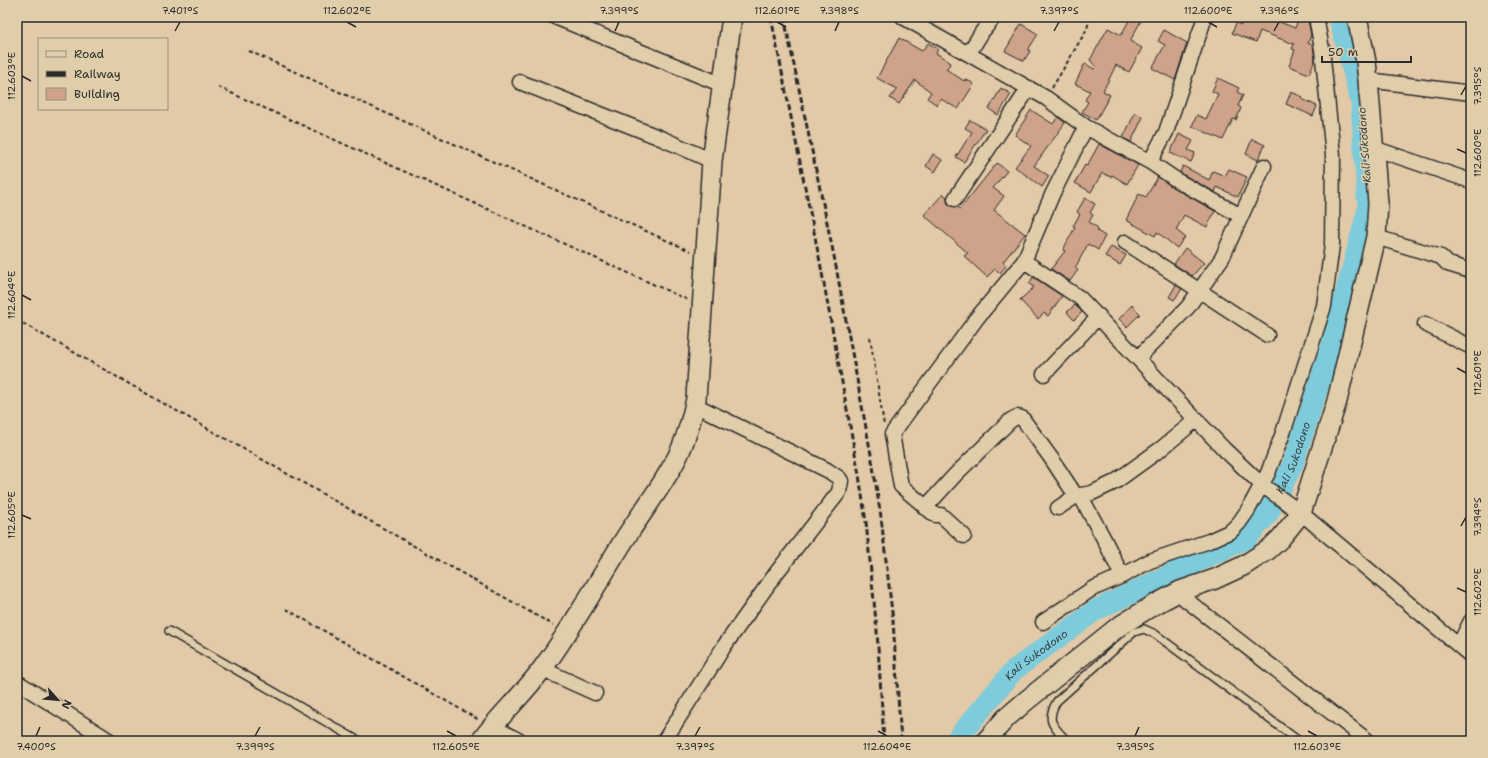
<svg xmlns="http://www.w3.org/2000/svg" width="1488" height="758" viewBox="0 0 1488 758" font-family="'Shantell Sans',sans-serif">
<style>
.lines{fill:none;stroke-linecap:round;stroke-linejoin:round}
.river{stroke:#7dcbdb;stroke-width:21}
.building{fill:#cea38a;stroke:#2b2b2b}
.lane-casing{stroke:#2b2b2b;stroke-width:10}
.street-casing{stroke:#2b2b2b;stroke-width:17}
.secondary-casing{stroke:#2b2b2b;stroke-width:22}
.path{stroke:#2b2b2b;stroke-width:2;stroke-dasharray:4 3;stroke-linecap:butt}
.lane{stroke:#e0ceab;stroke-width:7}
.street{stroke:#e0ceab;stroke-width:14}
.secondary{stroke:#e0ceab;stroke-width:19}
.rail{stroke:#2b2b2b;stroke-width:3;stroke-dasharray:6 3;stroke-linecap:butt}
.ticks{fill:none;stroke:#2b2b2b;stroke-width:1.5}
.labels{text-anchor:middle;stroke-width:3;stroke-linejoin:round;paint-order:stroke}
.water-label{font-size:11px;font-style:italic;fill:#374345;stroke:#e0ceab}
.neatline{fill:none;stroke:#2b2b2b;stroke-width:1.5}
.ticks-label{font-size:10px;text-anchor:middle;fill:#2b2b2b}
</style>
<rect width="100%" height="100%" fill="#e2c9a7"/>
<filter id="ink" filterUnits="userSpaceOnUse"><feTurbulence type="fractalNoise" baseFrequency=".025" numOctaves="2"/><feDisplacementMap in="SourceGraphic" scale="8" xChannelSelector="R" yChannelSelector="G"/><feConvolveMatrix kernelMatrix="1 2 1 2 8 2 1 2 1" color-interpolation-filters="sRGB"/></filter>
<g filter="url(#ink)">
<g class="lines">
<!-- river -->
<path class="river" id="s1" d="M955,741L1014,670L1096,610L1247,538L1268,514L1293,464L1332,344L1368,209L1361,102L1339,17"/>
</g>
<!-- building -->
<path class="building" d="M1131,17H1143L1130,41L1142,48L1129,72L1116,65L1103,91L1110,95L1096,120L1082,112L1088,102L1085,100L1090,91L1075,84L1084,65L1086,64L1094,69L1096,67L1090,60L1108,28L1121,35Z
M1244,17H1267L1295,28L1299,17L1308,20L1311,35L1308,43L1313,45L1315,60L1309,74L1289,66L1295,50L1292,49L1294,44L1260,31L1256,42L1232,33L1236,23L1241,25Z
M1021,24L1038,34L1028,50L1030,51L1024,61L1005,51Z
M1164,30L1187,43L1175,80L1152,68L1165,45L1158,41Z
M899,38L922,51L928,43L938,49L936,53L951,63L946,69L964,81L965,79L974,84L958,109L941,99L937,105L927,98L931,92L915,80L899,104L890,98L897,89L877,78Z
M1218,78L1239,88L1237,92L1243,95L1238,106L1241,108L1236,120L1233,119L1223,140L1192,126L1197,115L1206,119L1218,94L1212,91Z
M1001,88L1011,94L998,115L989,109Z
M1291,92L1303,97L1302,99L1317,106L1313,116L1286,104Z
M1031,110L1053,124L1058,117L1065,123L1034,166L1049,176L1042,187L1015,167L1031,146L1015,135Z
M1135,113L1143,117L1131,142L1123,138Z
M970,120L986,129L964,162L956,157L972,132L965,128Z
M1179,134L1193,141L1188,150L1195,153L1191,162L1170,153Z
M1252,139L1265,145L1258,160L1246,154Z
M1099,144L1138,165L1127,184L1112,175L1111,177L1102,173L1091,192L1075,183L1085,165L1087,166Z
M933,154L942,160L935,172L926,166Z
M997,163L1007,171L993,188L1004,196L994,210L1025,234L1003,262L1006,266L1000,273L995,269L987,277L964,256L968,253L924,215L943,194L947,197V202L950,206L957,207L960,209Z
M1183,166L1209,180L1213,171L1225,176L1229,169L1247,177L1238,197L1217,187L1215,192L1182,174L1180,172Z
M1158,177L1174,188L1215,211L1207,227L1184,215L1176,230L1185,237L1177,248L1157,232L1155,236L1126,220L1139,194L1146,197Z
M1085,198L1095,204L1090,213L1093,215L1089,222L1098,228L1097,231L1105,236L1098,250L1088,244L1075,268L1078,270L1070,281L1051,269L1065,251L1063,250L1075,227L1073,226L1080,214L1077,212Z
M1111,247L1126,255L1120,265L1105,256Z
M1185,248L1204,263L1192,276L1174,264Z
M1033,277L1062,296L1048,316L1044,313L1038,319L1020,300L1034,287L1029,284Z
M1176,285L1182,289L1174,300L1169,297Z
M1075,305L1082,312L1074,320L1067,312Z
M1132,305L1140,314L1127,327L1119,319Z"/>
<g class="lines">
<!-- lane casing -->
<g class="lane-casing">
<path id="lane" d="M169,631L359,741
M1067,741C1053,726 1045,721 1057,701L1134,632L1144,629L1155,634L1299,741"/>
</g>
<!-- street casing -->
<g class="street-casing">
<path id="street" d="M555,17L723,85
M903,17L1046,98L1086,127L1150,162L1178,181L1241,216
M969,53L982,32L994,17
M1368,80L1471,93
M520,82L663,139L712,161
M1373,148L1471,181
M1150,162L1166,132L1205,17
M955,199L1029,88
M1376,237L1441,257L1448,264L1471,271
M1125,242L1267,335
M1024,261L1080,298L1225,450L1262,485L1301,513L1471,656
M1425,324L1471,347
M1138,358L1188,307L1222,258L1264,166
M1044,374L1099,316
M1080,495L1104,539L1122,576
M925,508L955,475L1011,420L1017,417L1022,418L1051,458L1076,496
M1058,508L1076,496L1092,493L1115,482L1162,448L1197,419
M964,536L941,515H935L901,486L892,434L977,318L1024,261L1052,195L1086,127
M1180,591L1185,599L1368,741
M1043,622L1092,589L1122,576L1150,561L1209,541L1231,531L1239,523L1248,510L1268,473L1283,433L1324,306L1332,245L1333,155L1322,49L1316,17
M1459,645L1471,621
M542,669L595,693
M17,682L110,741
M491,726L520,741
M664,741L725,645L777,572L839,492L841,481L839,478L827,470L695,405"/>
</g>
<!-- secondary casing -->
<g class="secondary-casing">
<path id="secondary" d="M481,741C499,716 523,695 542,669C574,626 599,579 628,534C643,511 660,489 673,465C685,445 691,422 696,399L712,161L732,17
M986,741L1006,718L1027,700L1118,627L1152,606L1180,591L1215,579L1243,566L1268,550L1280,539L1301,513L1337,401L1376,237L1378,203L1368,80L1366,62L1357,17"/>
</g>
<!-- path -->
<path class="path" d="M249,51L690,251
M218,87L688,300
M1052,88L1087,29L1090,17
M17,320L553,625
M870,337L884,425
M286,609L479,720"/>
<!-- lane -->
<use href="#lane" class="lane"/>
<!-- street -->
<use href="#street" class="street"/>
<!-- secondary -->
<use href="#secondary" class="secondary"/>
<!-- rail -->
<path class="rail" d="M771,17L820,262L859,475L866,522L877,631L884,741
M784,17L834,256L872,460L881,517L893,621L901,741"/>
</g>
</g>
<!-- ticks -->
<path class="ticks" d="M347,22L356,27M777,22L786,27M1208,22L1217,27M175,31L180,22M615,31L619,22M835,31L839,22M1054,31L1059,22M1274,31L1279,22M22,76L31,81M1461,95L1466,86M1457,149L1466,153M22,295L31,300M1457,368L1466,373M22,515L31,519M1461,526L1466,517M1457,588L1466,592M447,731L456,736M878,731L887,736M1308,731L1317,736M36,736L40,727M255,736L260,727M695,736L700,727M1135,736L1139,727"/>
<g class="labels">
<!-- water labels -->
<g class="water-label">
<text transform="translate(1364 145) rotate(-94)" y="4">Kali Sukodono</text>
<text dy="4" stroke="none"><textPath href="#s1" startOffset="455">Kali Sukodono</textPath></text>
<text dy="4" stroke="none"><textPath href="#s1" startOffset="119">Kali Sukodono</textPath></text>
</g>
</g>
<!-- margin -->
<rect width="1488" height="758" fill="none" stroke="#e0ceab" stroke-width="44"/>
<!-- legend -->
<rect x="38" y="38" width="130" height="72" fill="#e0ceab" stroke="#988d78"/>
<rect x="46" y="51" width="20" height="6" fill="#e0ceab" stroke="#988d78"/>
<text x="74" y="58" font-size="12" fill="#2b2b2b">Road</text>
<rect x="46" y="71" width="20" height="6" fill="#2b2b2b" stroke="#988d78"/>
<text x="74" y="78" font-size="12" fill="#2b2b2b">Railway</text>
<rect x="46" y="88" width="20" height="12" fill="#cea38a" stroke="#988d78"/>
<text x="74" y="98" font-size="12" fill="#2b2b2b">Building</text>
<!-- north arrow -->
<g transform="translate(58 700) rotate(117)" stroke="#e0ceab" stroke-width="3" paint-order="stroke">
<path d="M0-3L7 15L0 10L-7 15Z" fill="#2b2b2b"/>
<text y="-6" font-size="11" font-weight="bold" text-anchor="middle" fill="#2b2b2b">N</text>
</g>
<!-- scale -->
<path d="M1322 56v6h89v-6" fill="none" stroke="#2b2b2b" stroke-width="2"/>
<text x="1328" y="56" font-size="12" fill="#2b2b2b" stroke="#e0ceab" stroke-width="3" paint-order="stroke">50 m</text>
<rect x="22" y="22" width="1444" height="714" class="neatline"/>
<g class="ticks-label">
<text x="180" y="14">7.401°S</text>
<text x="347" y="14">112.602°E</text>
<text x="619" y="14">7.399°S</text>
<text x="777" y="14">112.601°E</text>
<text x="839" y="14">7.398°S</text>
<text x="1059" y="14">7.397°S</text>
<text x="1208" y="14">112.600°E</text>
<text x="1279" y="14">7.396°S</text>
<text transform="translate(11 76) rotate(-90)" y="4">112.603°E</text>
<text transform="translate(1477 86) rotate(-90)" y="4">7.395°S</text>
<text transform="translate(1477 153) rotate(-90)" y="4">112.600°E</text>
<text transform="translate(11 295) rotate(-90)" y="4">112.604°E</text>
<text transform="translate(1477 373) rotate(-90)" y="4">112.601°E</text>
<text transform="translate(11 515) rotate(-90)" y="4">112.605°E</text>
<text transform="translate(1477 517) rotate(-90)" y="4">7.394°S</text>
<text transform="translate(1477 592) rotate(-90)" y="4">112.602°E</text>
<text x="36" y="750">7.400°S</text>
<text x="255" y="750">7.399°S</text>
<text x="456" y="750">112.605°E</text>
<text x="695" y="750">7.397°S</text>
<text x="887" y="750">112.604°E</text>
<text x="1135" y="750">7.395°S</text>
<text x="1317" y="750">112.603°E</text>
</g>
</svg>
